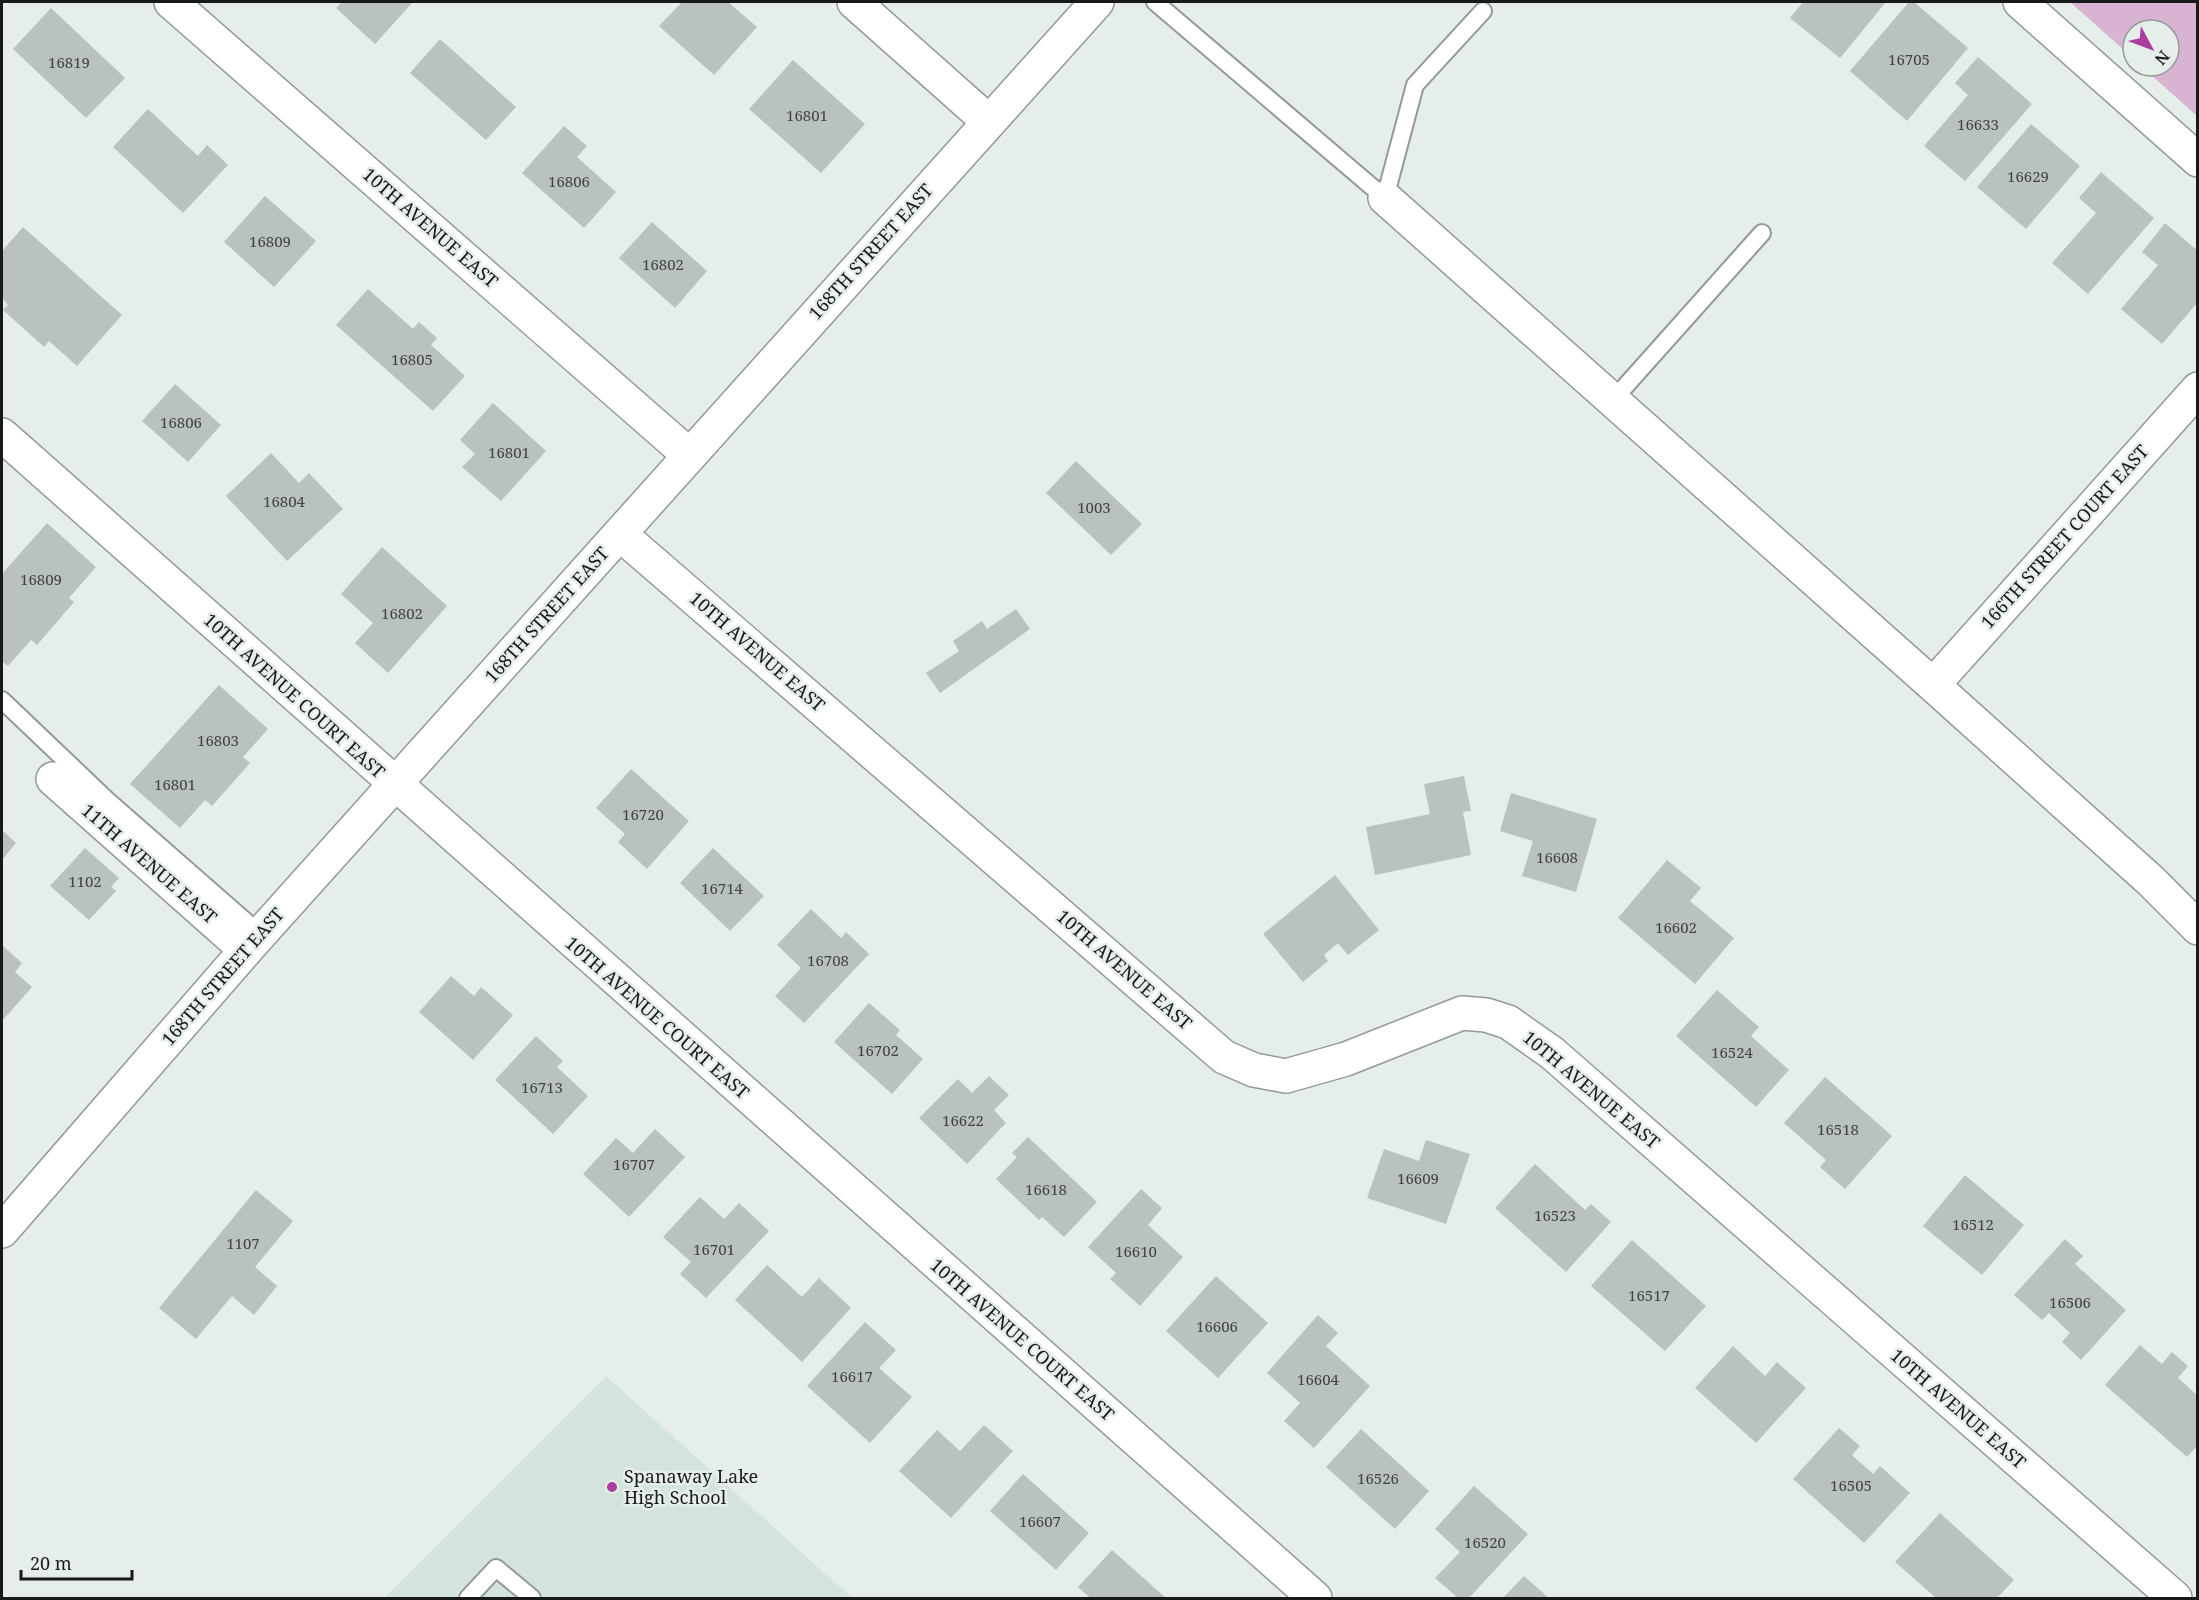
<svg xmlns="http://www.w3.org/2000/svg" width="2199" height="1600" viewBox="0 0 2199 1600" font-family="'Noto Serif',serif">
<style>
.built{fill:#d4e4dc}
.green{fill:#d9b3d2}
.building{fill:#bac2be}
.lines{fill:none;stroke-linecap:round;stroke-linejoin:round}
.service-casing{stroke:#939a96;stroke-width:20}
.minor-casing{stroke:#939a96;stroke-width:36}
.tertiary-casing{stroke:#939a96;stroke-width:36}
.service{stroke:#fff;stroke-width:16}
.minor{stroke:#fff;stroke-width:33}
.tertiary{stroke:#fff;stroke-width:33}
.poi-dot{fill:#aa3d9d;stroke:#e6eee9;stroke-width:2}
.labels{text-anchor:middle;stroke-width:5;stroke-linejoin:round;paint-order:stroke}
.number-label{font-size:15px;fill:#404442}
.street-label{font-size:18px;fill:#181a19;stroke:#e6eee9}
.poi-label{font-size:18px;fill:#181a19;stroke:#e6eee9;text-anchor:start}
</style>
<rect width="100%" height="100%" fill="#e6eee9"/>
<!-- built -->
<path class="built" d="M606,1376L852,1598H384Z"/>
<!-- green -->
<path class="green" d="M2070,2H2197V116L2141,66H2169V30H2133V58Z"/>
<!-- building -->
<path class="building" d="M342,2H413L375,44L336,8Z
M682,2H728L757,27L714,75L659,26Z
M1803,2H1886L1840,58L1790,18Z
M1909,2H1914L1968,48L1907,121L1850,71Z
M51,8L125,78L86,118L13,49Z
M440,39L516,107L486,140L410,73Z
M1978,57L2032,104L1965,181L1924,146L1968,95L1955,83Z
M793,60L865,124L821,173L749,109Z
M148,109L198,156L207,145L228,165L183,213L113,147Z
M2031,124L2080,166L2026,229L1977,187Z
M564,126L587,146L577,157L616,192L584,228L522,173Z
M2101,172L2154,218L2088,294L2052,263L2096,213L2079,198Z
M265,196L316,241L274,287L224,242Z
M652,222L707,271L675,308L619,258Z
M2165,223L2198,251V302L2162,344L2121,309L2158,265L2142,252Z
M23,227L122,315L77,366L49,341L44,347L3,310L8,305L2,298V251Z
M368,289L413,329L419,322L437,338L431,345L465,376L433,411L336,325Z
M175,384L221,425L188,462L142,421Z
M493,403L546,451L501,501L462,467L475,454L460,440Z
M271,453L299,483L309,473L343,509L287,561L226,496Z
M1076,461L1142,524L1111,555L1046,493Z
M47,523L96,567L69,598L74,602L37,645L31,640L8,666L2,661V574Z
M382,547L447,606L388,673L355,643L373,623L341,594Z
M1016,609L1030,629L940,693L926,673L959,651L953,641L982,621L987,629Z
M219,685L268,729L243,757L250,763L212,806L205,800L180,828L130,784Z
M631,769L689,821L647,869L618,842L625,834L596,808Z
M1464,776L1471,811L1463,812L1471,855L1375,875L1366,827L1430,814L1424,784Z
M1511,793L1597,819L1576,892L1522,876L1533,841L1500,831Z
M2,830L16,843L2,860Z
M85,848L119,878L111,887L116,891L89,920L50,886Z
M713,848L764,896L730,931L680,883Z
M1667,860L1701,888L1690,901L1734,938L1695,984L1618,918Z
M1335,875L1379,930L1348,955L1338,943L1324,955L1328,961L1303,982L1263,934Z
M811,909L841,938L846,932L869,954L804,1023L775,996L801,968L777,945Z
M2,945L22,963L15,972L32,987L2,1021Z
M451,976L474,996L481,987L513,1015L473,1060L419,1012Z
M1717,990L1759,1027L1751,1036L1789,1070L1756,1107L1676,1036Z
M869,1003L900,1030L896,1035L923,1059L892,1094L834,1042Z
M536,1036L563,1061L557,1067L588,1096L553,1134L495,1080Z
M989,1076L1009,1095L994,1110L1006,1123L967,1164L919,1118L958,1079L972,1093Z
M1825,1077L1892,1136L1845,1189L1820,1167L1826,1160L1784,1123Z
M655,1129L685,1157L629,1217L583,1174L616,1138L633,1153Z
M1028,1137L1097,1202L1064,1237L1042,1217L1039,1220L996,1179L1017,1157L1012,1153Z
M1426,1140L1470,1154L1446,1224L1367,1198L1384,1149L1419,1161Z
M1535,1164L1585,1210L1591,1204L1611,1222L1566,1272L1495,1208Z
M1965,1175L2024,1225L1982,1275L1923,1226Z
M1141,1189L1162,1208L1148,1225L1183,1257L1140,1306L1110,1279L1116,1273L1088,1247Z
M256,1190L293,1221L255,1267L277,1286L254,1315L232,1296L196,1339L159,1308Z
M700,1197L724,1219L739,1203L769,1231L706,1298L680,1274L691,1262L663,1237Z
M2065,1239L2083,1256L2075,1264L2126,1310L2081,1360L2062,1342L2070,1333L2049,1313L2042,1320L2014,1295Z
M1632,1240L1706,1306L1665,1351L1591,1286Z
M767,1265L802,1297L819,1278L851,1308L802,1362L735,1300Z
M1216,1276L1268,1323L1218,1378L1166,1331Z
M1318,1315L1338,1333L1326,1346L1370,1386L1314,1448L1284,1421L1300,1403L1267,1373Z
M865,1322L896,1350L879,1368L912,1397L870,1443L807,1386Z
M2140,1345L2162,1364L2172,1352L2188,1366L2178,1378L2198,1396V1445L2187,1457L2105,1385Z
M1733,1346L1765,1376L1777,1362L1806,1388L1756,1443L1695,1388Z
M984,1425L1013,1451L951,1518L899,1471L937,1430L960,1451Z
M1839,1428L1860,1446L1852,1455L1873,1474L1880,1466L1910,1493L1864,1543L1793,1479Z
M1361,1429L1429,1491L1395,1529L1326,1467Z
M1023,1474L1089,1533L1056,1570L990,1511Z
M1474,1486L1528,1534L1469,1598H1458L1435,1578L1460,1552L1435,1529Z
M1940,1513L2014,1580L1997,1598H1936L1895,1562Z
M1112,1550L1166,1598H1090L1078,1587Z
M1524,1576L1549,1598H1503Z"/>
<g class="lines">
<!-- service casing -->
<g class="service-casing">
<path id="service" d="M1155,2L1385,198L1415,85L1483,11
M1613,400L1762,233
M2,700L107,800L260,934
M468,1598L496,1568L532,1598"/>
</g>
<!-- minor casing -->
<g class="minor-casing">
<path id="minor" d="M171,2L689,455
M854,2L989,122
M2020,2L2198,160
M1385,198L1933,685L2151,881L2198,928
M2,435L1315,1598
M620,534L1224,1057L1254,1070L1286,1076L1346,1059L1462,1013L1486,1015L1508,1022L1552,1053L2175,1598
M1933,685L2198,389
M53,779L246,950"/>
</g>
<!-- tertiary casing -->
<g class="tertiary-casing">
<path id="tertiary" d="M2,1231L246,950L1097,2"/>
</g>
<!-- service -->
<use href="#service" class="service"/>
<!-- minor -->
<use href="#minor" class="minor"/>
<!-- tertiary -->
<use href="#tertiary" class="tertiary"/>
</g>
<!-- markers -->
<circle class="poi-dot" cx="612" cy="1487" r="6"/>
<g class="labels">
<!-- number labels -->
<g class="number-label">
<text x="1909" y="65">16705</text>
<text x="69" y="68">16819</text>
<text x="807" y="121">16801</text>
<text x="1978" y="130">16633</text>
<text x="2028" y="182">16629</text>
<text x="569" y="187">16806</text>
<text x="270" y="247">16809</text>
<text x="663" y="270">16802</text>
<text x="412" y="365">16805</text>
<text x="181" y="428">16806</text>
<text x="509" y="458">16801</text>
<text x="284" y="507">16804</text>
<text x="1094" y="513">1003</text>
<text x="41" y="585">16809</text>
<text x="402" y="619">16802</text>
<text x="218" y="746">16803</text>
<text x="175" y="790">16801</text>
<text x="643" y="820">16720</text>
<text x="1557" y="863">16608</text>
<text x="85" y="887">1102</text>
<text x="722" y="894">16714</text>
<text x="1676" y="933">16602</text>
<text x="828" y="966">16708</text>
<text x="878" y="1056">16702</text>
<text x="1732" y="1058">16524</text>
<text x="542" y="1093">16713</text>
<text x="963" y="1126">16622</text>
<text x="1838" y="1135">16518</text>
<text x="634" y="1170">16707</text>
<text x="1418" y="1184">16609</text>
<text x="1046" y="1195">16618</text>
<text x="1555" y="1221">16523</text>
<text x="1973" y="1230">16512</text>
<text x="243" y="1249">1107</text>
<text x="714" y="1255">16701</text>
<text x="1136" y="1257">16610</text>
<text x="1649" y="1301">16517</text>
<text x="2070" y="1308">16506</text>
<text x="1217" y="1332">16606</text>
<text x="852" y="1382">16617</text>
<text x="1318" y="1385">16604</text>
<text x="1378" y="1484">16526</text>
<text x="1851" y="1491">16505</text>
<text x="1040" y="1527">16607</text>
<text x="1485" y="1548">16520</text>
</g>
<!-- street labels -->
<g class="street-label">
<text transform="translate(430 228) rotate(41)" y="6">10TH AVENUE EAST</text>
<text transform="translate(871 252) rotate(-48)" y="6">168TH STREET EAST</text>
<text transform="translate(2065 537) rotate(-48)" y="6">166TH STREET COURT EAST</text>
<text transform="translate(547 615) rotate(-48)" y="6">168TH STREET EAST</text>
<text transform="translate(757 652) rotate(41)" y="6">10TH AVENUE EAST</text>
<text transform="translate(294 696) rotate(42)" y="6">10TH AVENUE COURT EAST</text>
<text transform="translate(149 864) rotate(41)" y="6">11TH AVENUE EAST</text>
<text transform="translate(1124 970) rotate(41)" y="6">10TH AVENUE EAST</text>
<text transform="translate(223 977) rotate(-49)" y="6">168TH STREET EAST</text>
<text transform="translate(657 1018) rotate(41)" y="6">10TH AVENUE COURT EAST</text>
<text transform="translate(1591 1090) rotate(40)" y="6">10TH AVENUE EAST</text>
<text transform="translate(1022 1340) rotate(41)" y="6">10TH AVENUE COURT EAST</text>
<text transform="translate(1958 1409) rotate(41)" y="6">10TH AVENUE EAST</text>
</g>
<!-- poi labels -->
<g class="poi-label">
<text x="624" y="1483">Spanaway Lake<tspan x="624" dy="21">High School</tspan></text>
</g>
</g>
<!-- border -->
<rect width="2199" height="1600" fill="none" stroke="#181a19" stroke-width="6"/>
<!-- north arrow -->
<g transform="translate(2151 48) rotate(131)"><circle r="28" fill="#e6eee9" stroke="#949996" stroke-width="1.5"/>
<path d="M0-4.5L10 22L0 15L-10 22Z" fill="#aa3d9d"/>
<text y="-9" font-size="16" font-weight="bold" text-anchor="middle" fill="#181a19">N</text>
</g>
<!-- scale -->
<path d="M21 1570v9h111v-9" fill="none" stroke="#181a19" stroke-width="3"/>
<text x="30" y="1570" font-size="18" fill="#181a19" stroke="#e6eee9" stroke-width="4.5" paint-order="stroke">20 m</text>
</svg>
